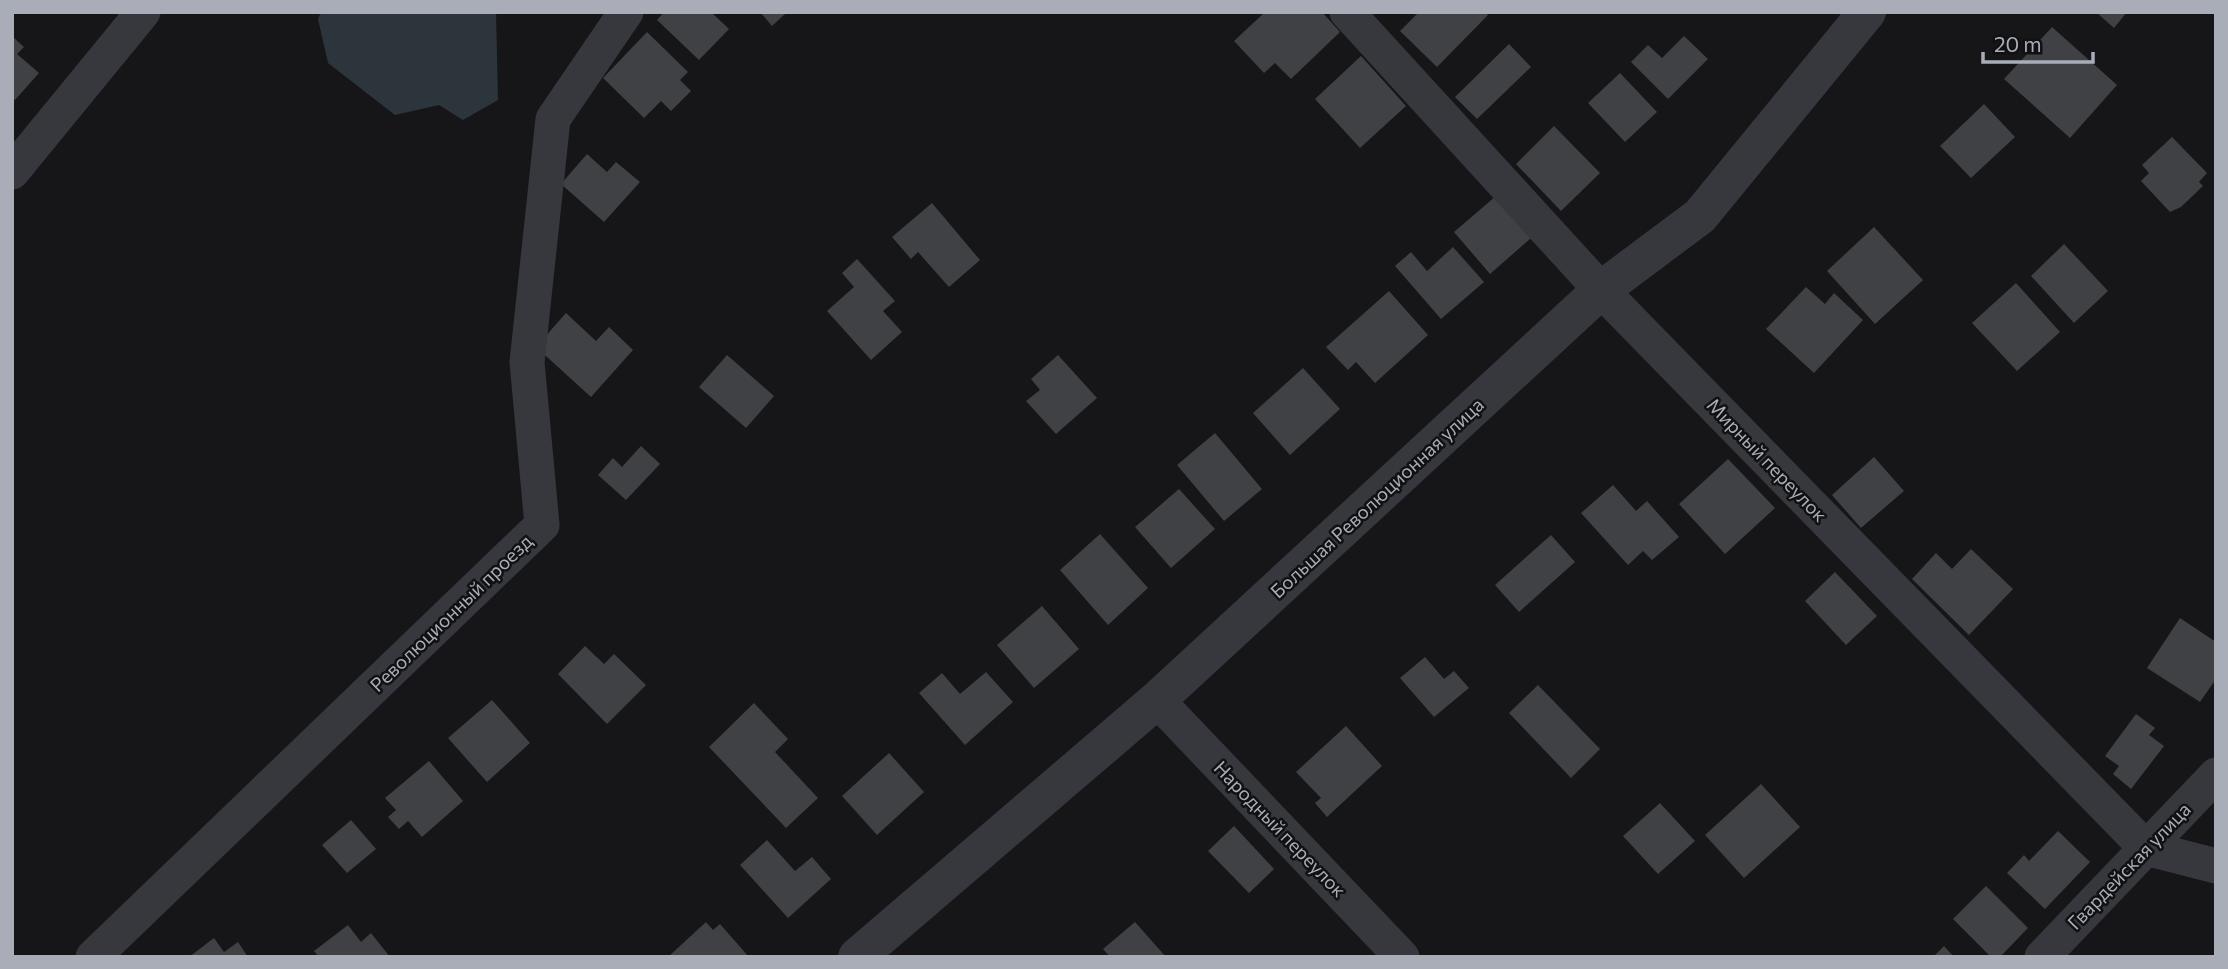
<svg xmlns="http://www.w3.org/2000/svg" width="2228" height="969" viewBox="0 0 2228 969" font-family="Commissioner,sans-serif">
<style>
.water{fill:#2c353c}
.building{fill:#404145}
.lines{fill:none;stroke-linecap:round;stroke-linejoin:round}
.minor{stroke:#37383d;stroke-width:35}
.tertiary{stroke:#37383d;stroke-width:38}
.labels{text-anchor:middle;stroke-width:5;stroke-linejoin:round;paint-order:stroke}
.street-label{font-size:19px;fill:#a8adb8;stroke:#111113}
</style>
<rect width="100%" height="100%" fill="#161618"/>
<!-- water -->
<path class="water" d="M321,12H496L498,100L463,120L439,105L395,115L328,63L318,19Z"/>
<!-- building -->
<path class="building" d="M664,12H711L729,29L699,60L657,20Z
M760,12H783L785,14L772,26Z
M1265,12H1322L1340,32L1291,79L1275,63L1264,73L1234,41Z
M1419,12H1485L1488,15L1437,67L1400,31Z
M2096,12H2127L2114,28Z
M2052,27L2117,85L2070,138L2004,79Z
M647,32L688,72L680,80L691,91L671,111L661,101L644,118L603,78Z
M12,36L24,47L17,54L39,73L15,100L12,98Z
M1684,36L1708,59L1668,99L1631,62L1648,45L1662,58Z
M1509,44L1531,67L1477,119L1455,97Z
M1361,56L1406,106L1360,148L1315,99Z
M1620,73L1657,112L1625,142L1588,103Z
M1984,104L2015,137L1971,178L1940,146Z
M1554,126L1600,173L1561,211L1516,164Z
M2172,137L2207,173L2199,182L2203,186L2181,207L2170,212L2141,181L2149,173L2142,165Z
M587,154L607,172L616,162L640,182L604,222L561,184Z
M1496,196L1531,238L1490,274L1454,232Z
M932,203L980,260L949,287L918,252L911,259L892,237Z
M1874,227L1923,280L1875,324L1827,271Z
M2064,244L2108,291L2074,323L2031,276Z
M1453,247L1484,282L1441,319L1395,266L1411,252L1427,271Z
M857,259L895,301L883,311L902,332L871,360L827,311L854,287L842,273Z
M2016,283L2060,332L2017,371L1972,323Z
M1806,287L1825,304L1834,293L1863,320L1814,373L1766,329Z
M1389,291L1428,335L1375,383L1356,362L1348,370L1326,347Z
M566,313L596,341L609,327L633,350L591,397L536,347Z
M727,355L774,396L746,428L699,387Z
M1058,355L1097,398L1056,434L1026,401L1040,390L1031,379Z
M1303,368L1340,409L1290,455L1253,413Z
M1215,433L1262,489L1224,521L1177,465Z
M641,446L660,464L626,500L598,475L613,458L622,467Z
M1874,457L1904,491L1861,528L1832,495Z
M1728,459L1775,508L1725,554L1679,504Z
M1613,485L1636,511L1647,501L1679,537L1652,560L1643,551L1628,565L1581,513Z
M1179,489L1215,529L1171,568L1135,527Z
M1100,534L1148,588L1108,625L1060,570Z
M1551,535L1575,562L1519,612L1495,585Z
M1971,549L2013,589L1969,635L1912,579L1936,553L1952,569Z
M1835,572L1877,616L1846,645L1805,601Z
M1042,606L1079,649L1034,688L997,645Z
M2180,618L2216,642V679L2200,702L2147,668Z
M585,646L604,664L614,654L646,685L607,724L558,674Z
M1425,657L1444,679L1454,671L1469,688L1434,717L1400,678Z
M986,672L1013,702L965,745L919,693L942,673L960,694Z
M1538,685L1600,749L1571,778L1509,713Z
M492,700L530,743L487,782L448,738Z
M754,703L788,739L775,752L818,798L786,828L709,747Z
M2136,714L2155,728L2149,735L2164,746L2131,789L2113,774L2119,766L2105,756Z
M1346,726L1382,766L1327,817L1315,803L1321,798L1296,772Z
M889,753L924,792L877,835L842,796Z
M429,761L463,801L422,837L408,821L399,829L388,817L396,810L385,798Z
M1761,784L1800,827L1744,878L1705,835Z
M1660,803L1695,841L1658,874L1623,836Z
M351,820L376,849L347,873L322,845Z
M1234,826L1274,869L1249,893L1208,851Z
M2058,831L2090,862L2045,909L2007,873L2024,855L2029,861Z
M767,840L795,871L812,857L831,879L788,918L740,865Z
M1986,886L2028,928L2000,957H1991L1953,919Z
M706,922L713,930L720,924L749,957H668Z
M1135,922L1166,957H1110L1103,949Z
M348,925L361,942L371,933L390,957H319L314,951Z
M214,938L224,952L238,942L248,957H189Z
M1944,946L1954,957H1933Z"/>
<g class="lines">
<!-- minor -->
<path class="minor" d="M1347,12L1601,290L2146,848L2216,866
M12,172L143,12
M1157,700L1402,957
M93,957L542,525L527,362L553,119L626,12
M2042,957L2216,775"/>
<!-- tertiary -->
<path class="tertiary" d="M857,957L1157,700L1601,290L1700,216L1867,12"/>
</g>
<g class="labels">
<!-- street labels -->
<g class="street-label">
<text transform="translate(1767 460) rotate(46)" y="7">Мирный переулок</text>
<text transform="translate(1377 498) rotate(-43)" y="7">Большая Революционная улица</text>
<text transform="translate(451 613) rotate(-44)" y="7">Революционный проезд</text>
<text transform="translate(1280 829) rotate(46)" y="7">Народный переулок</text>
<text transform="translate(2129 866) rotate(-46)" y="7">Гвардейская улица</text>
</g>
</g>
<!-- border -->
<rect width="2228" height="969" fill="none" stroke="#a8adb8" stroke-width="28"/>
<!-- scale -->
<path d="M1983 52v10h110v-10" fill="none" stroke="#a8adb8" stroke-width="3.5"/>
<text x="1994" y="52" font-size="21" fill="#a8adb8" stroke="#111113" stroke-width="5" paint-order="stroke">20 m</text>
</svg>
